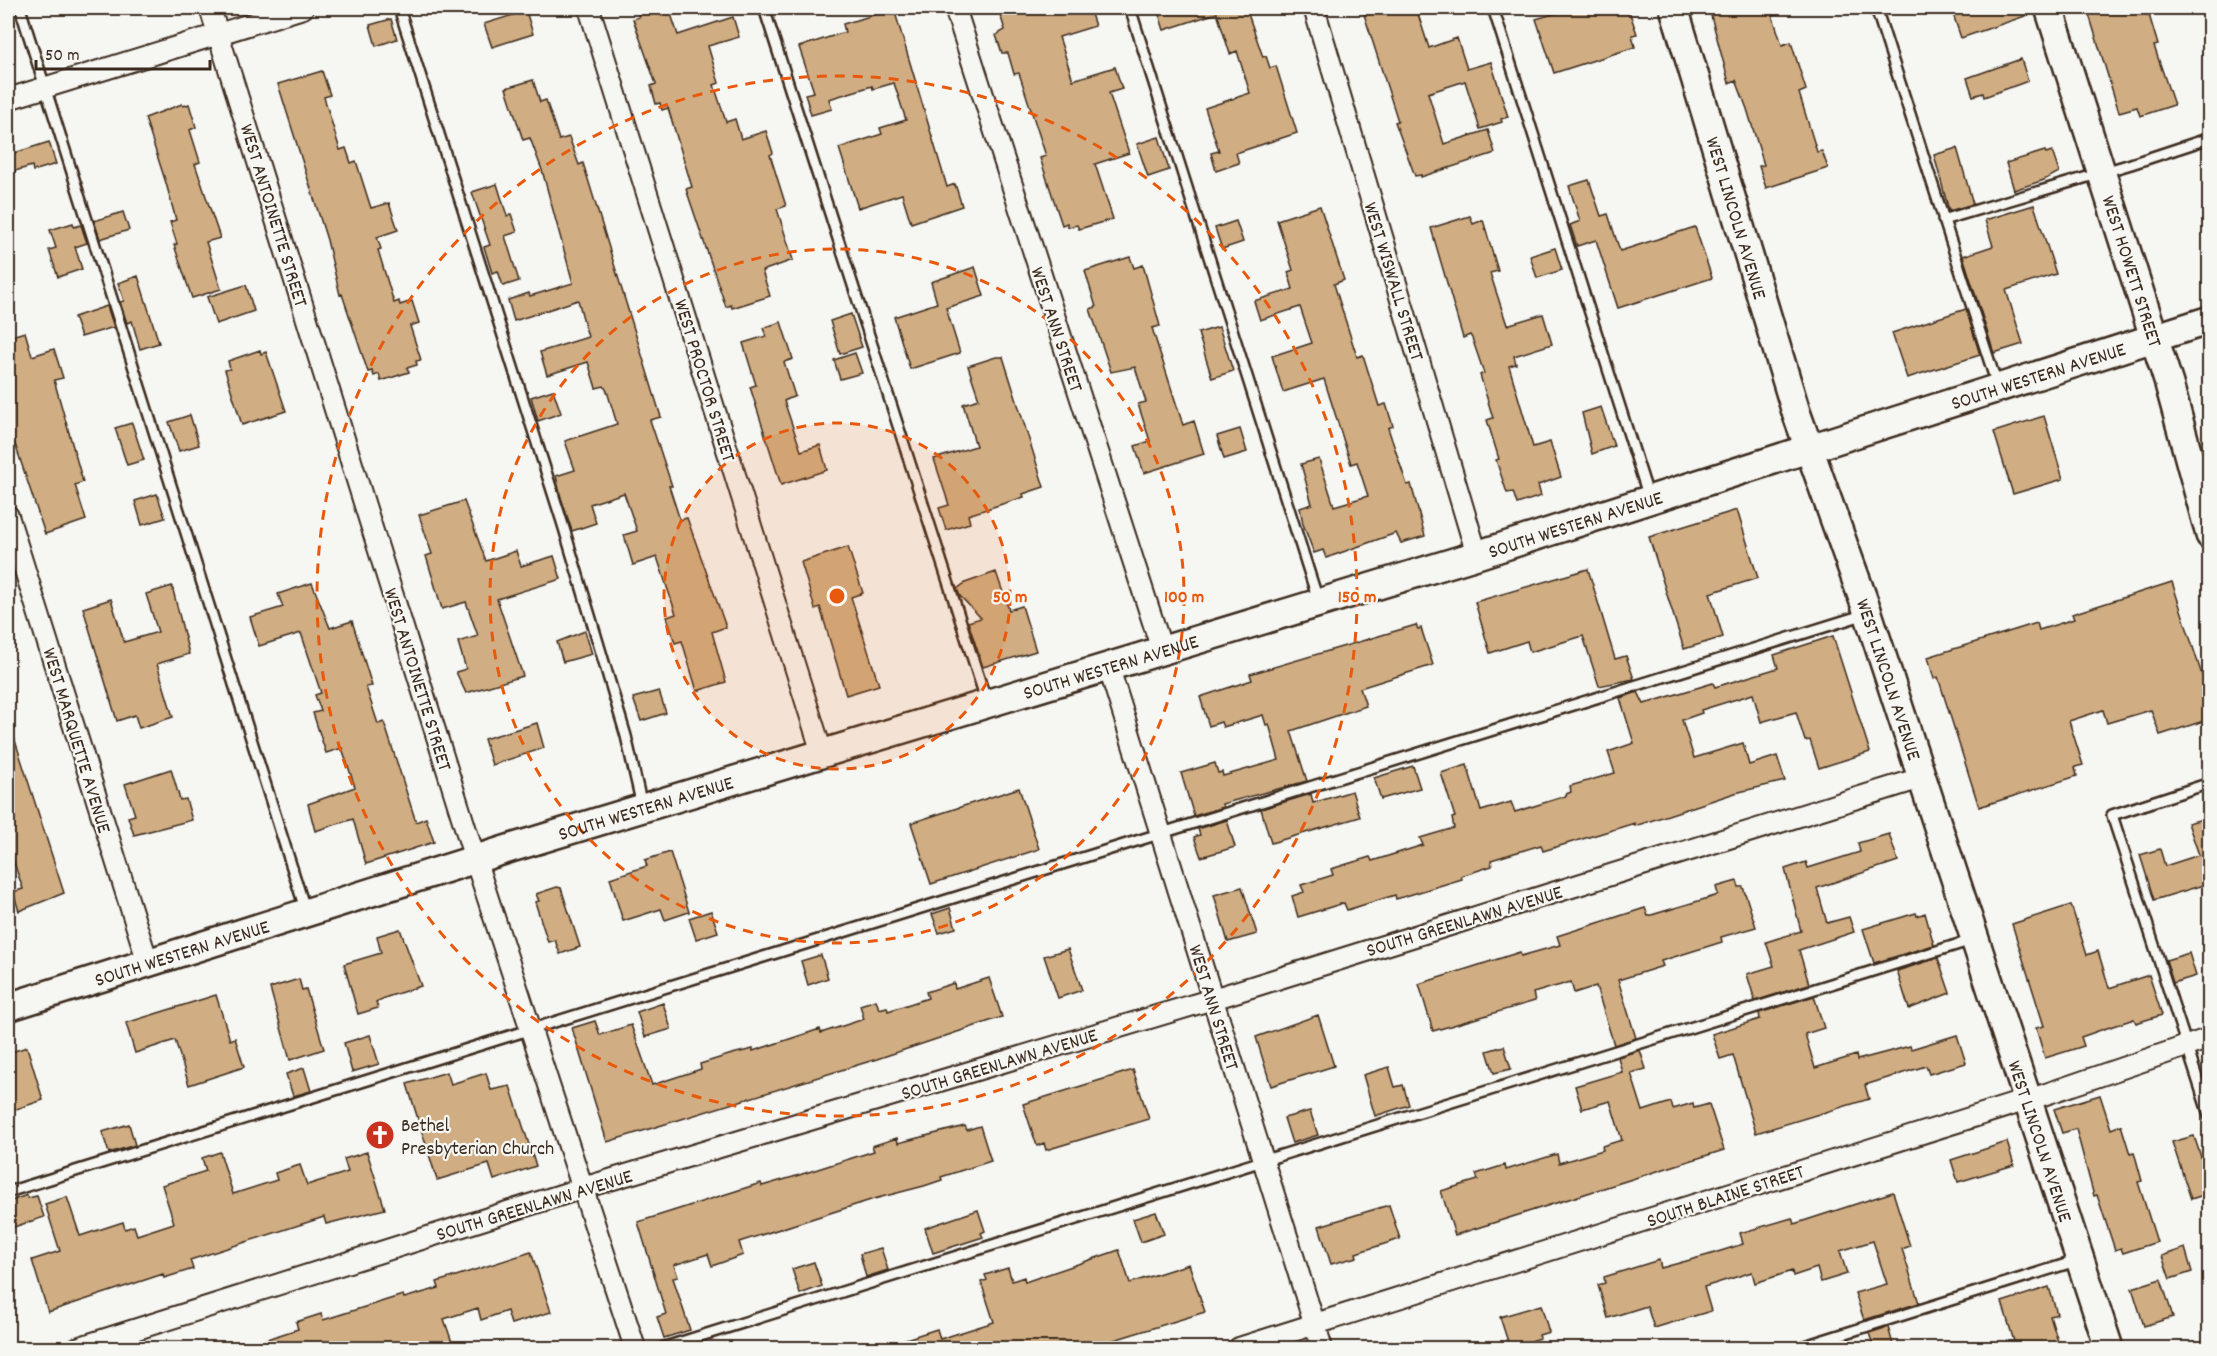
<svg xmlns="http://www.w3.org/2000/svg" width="2217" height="1356" viewBox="0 0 2217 1356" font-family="Dekko,sans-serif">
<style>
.building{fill:#d0ad82;stroke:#3b2a1e;stroke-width:1.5}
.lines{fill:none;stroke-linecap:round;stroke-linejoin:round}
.lane-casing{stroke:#3b2a1e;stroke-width:14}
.street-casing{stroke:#3b2a1e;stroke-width:24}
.secondary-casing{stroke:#3b2a1e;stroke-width:32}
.lane{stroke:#f6f6f2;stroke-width:9}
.street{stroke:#f6f6f2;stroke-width:20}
.secondary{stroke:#f6f6f2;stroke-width:27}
.ring{fill:none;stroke:#e8590c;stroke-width:3;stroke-dasharray:10 8}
.labels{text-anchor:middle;stroke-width:4.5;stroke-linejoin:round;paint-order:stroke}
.street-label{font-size:20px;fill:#3b2a1e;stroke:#f6f6f2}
.poi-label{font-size:20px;fill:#3b2a1e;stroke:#f6f6f2;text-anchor:start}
.centre{fill:#e8590c;stroke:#f6f6f2;stroke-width:3}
.ring-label{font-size:18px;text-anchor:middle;font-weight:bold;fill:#e8590c;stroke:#f6f6f2;stroke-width:4.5;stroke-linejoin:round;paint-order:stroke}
</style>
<rect width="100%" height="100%" fill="#f6f6f2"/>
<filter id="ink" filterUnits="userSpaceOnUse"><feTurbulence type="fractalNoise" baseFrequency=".0167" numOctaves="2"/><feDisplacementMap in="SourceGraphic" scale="12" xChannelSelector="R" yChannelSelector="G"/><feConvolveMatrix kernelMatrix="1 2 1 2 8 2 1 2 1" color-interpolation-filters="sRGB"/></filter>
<g filter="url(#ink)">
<!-- building -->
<path class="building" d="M636,8H669L678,35L733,17L739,37L708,46L719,83L714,85L726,122L735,119L741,139L766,131L773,153L770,155L786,206L777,209L793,260L762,271L770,296L732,308L731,305L726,307L686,189L692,187L668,108L662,110L660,103L656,104L651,86L656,84L633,19L639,17Z
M998,8H1089L1095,26L1059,37L1073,80L1115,67L1122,89L1109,93L1129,153L1095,164L1113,219L1079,229L1077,225L1068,227L1067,223L1062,225L1040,158L1046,156L1019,73L1014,74L1008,53H1002L996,35L1005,30Z
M1157,8H1246L1263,57L1266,56L1270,68L1276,66L1297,133L1236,153L1239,163L1216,171L1211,153L1219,151L1205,108L1250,93L1237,51L1230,54L1217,13L1164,30Z
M1362,8H1416L1429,48L1457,38L1467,69L1491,62L1508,117L1501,119L1502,122L1480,129L1465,81L1428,93L1444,144L1488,130L1495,153L1421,177V175L1415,176L1395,122L1398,121Z
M1573,8H1628L1637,34L1632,35L1635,47L1554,73L1536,19Z
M1723,8H1770L1782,45L1791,42L1806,90L1799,93L1817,152L1822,151L1828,168L1766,188L1759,166L1764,165L1747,109L1736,80L1729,83L1710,12Z
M1975,8H2034V13L1961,38L1953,14Z
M2087,8H2147L2158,45L2154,46L2174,105L2140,116L2137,107L2119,112Z
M894,9L947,187L955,184L962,206L911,223L902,194L858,208L839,148L882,134L880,128L906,120L894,83L873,89L872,86L829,99L832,109L811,115L805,94L814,92L799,47L845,32L843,24Z
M526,11L533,34L492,47L484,24Z
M391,19L397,39L376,46L370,25Z
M2021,59L2028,81L1984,97L1983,93L1973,96L1967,78Z
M322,71L330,95L324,97L340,150L346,148L351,163L356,161L371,208L389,203L398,230L377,237L381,249L378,250L394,303L399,301L400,305L412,301L419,323L410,326L421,360L416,361L417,365L407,368L409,372L381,381L379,374L374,376L372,371L368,372L342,294L340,295L327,240L278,84Z
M533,80L540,102L546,100L559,140L569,137L579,165L583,163L661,417L650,420L672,486H669L680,520L687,518L726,627L712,632L726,682L697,691L682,641L675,643L667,617L676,614L657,557L633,565L624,535L637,531L624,493L590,504L596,523L572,531L561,498L556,476L575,470L565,441L617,424L607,391L604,386L596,388L588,362L547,375L540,352L588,337L578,300L514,321L508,300L529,293L530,296L573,283L542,170L530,138L523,140L506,88Z
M182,104L183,106L189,104L196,127L190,130L200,162L195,164L220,238L206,242L221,289L192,298L174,245L177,244L170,222L176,220L166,183L145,118Z
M1159,137L1169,170L1148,177L1137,144Z
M49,142L56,164L33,171L32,166L8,173V155Z
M1957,148L1973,204L1949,211L1934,155Z
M2045,151L2046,153L2052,151L2059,172L2044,180L2014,190L2006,163Z
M1589,180L1601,216L1608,214L1620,251L1695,227L1712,278L1618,308L1596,240L1577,246L1570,225L1580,221L1569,186Z
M497,184L507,216L511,214L517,232L505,236L519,281L503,286L498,271L492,273L484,247L490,245L472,192Z
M2034,205L2056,274L2006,290L2023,344L1994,353L1963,256L1993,246L1985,220Z
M1320,206L1344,280L1334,284L1356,354L1357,357L1363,355L1379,406L1386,404L1393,426L1388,428L1407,485L1411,484L1425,536L1401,543L1396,533L1326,558L1323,550L1314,553L1303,524L1300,508L1312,504L1301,464L1319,459L1334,506L1368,496L1357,462L1351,464L1324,379L1283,392L1272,356L1312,343L1300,307L1260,320L1254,301L1293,289L1288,272L1293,270L1277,220Z
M123,212L129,230L100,239L94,221Z
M1470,216L1473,224L1483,220L1498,271L1490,273L1507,325L1543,314L1552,344L1514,356L1516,364L1509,366L1533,447L1550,442L1561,477L1538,485L1541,496L1517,504L1513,492L1507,493L1496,460L1499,459L1487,420L1493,418L1480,375L1484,373L1472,338L1470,335L1463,338L1431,228Z
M1236,221L1243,242L1222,249L1215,228Z
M73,223L74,227L81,225L87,243L75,247L82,269L58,277L49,250L56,248L50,230Z
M1555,248L1562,270L1537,278L1530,256Z
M1130,257L1134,268L1143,265L1160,326L1152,328L1183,425L1194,421L1204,454L1144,473L1135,446L1150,441L1138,404L1146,402L1135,367L1111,372L1090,309L1096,307L1085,271Z
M975,267L984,296L946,308L960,353L910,369L894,317L937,303L931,282Z
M138,276L159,343L140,349L132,321L127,323L120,302L124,301L118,283Z
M246,285L254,311L216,324L207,297Z
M107,306L114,327L81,337L74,317Z
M1966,309L1980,355L1907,378L1892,333Z
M851,314L862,347L840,354L830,321Z
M781,322L793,359L784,362L795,396L784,401L801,451L820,445L827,470L781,485L750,387L756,385L743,343L766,336L763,328Z
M1219,327L1233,371L1212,378L1198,333Z
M25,332L32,356L54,349L63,378L54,380L83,482L75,485L86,520L45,534L8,423V337Z
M260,350L261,354L266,352L286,411L242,425L225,370L230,369L228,361Z
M855,353L862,373L840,379L834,360Z
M996,357H1003L1044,487L1023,494L1024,497L968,515L970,523L946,530L939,508L949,505L934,459L976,446L963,404L979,399L968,366Z
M553,390L561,413L538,421L531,397Z
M1601,407L1614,446L1592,454L1582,413Z
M190,415L199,445L179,451L169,422Z
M2044,416L2063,479L2013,494L1994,432Z
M132,423L144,460L127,465L115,428Z
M1240,429L1247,452L1224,459L1217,436Z
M157,494L165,518L142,525L135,501Z
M464,501L486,561L516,551L521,566L554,556L561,579L497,599L523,676L466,693L456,672L466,669L458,642L478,636L466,602L442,609L426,556L432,554L419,515Z
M1737,510L1758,578L1710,593L1723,637L1684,649L1649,537Z
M848,547L863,593L851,597L879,685L846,695L820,607L815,609L801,562Z
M1588,569L1615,659L1626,656L1634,679L1599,686L1583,636L1530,652L1527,641L1490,653L1475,602Z
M996,572L1009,610L1022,606L1036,651L983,667L968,622L981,618L960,596L957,589L965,583Z
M2172,582L2210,700V719L2160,735L2151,710L2107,723L2103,710L2069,721L2083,765L2075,767L2077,776L1979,807L1938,677L1934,679L1928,657L2037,623L2039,630L2074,619L2072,614Z
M312,583L330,628L352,621L372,686L366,687L378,724L384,722L416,822L426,818L434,842L366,864L353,819L315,831L308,804L355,787L342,748L326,753L313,713L321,711L315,695L321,693L301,633L259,646L250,617L283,607L278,594Z
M172,586L189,654L157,664L173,717L139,728L135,715L117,721L83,608L111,599L124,642L158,632L146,594Z
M1416,625L1418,629L1421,628L1433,665L1360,688L1366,706L1291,731L1307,781L1222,804L1223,807L1194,816L1181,773L1215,763L1218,773L1222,772L1223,776L1279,760L1269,724L1266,725L1263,715L1223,727L1221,722L1209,726L1200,697L1252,680L1250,674Z
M585,631L592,654L563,662L557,642Z
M1833,636L1870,752L1819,768L1810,740L1805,741L1796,712L1761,722L1753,694L1701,710L1702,713L1682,720L1694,758L1743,743L1749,765L1777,756L1785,781L1735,793L1635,826V823L1543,851L1541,845L1491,860L1492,866L1461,876L1462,879L1396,899L1395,895L1347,910L1344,903L1298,917L1292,896L1304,892L1301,885L1333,875L1331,869L1370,857L1372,861L1423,845L1420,838L1454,828L1452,818L1455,817L1441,773L1467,765L1481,811L1511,802L1515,812L1566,796V794L1571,792L1570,786L1615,773L1608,752L1634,743L1620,698L1638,692L1644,704L1713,683L1715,687L1778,668L1774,655Z
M659,691L666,713L641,721L633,698Z
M537,723L544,748L492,765L484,739Z
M11,728L64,893L19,911L13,892L23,889L11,854L8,855V729Z
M1413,766L1420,788L1381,799L1374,778Z
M171,769L180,800L186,799L192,820L134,835L128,817L135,815L125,784Z
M1019,788L1039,849L931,884L911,823Z
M1352,791L1360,817L1271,843L1261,809L1311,794L1313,803Z
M2210,817V883L2154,900L2140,855L2160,849L2165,866L2199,855L2188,823Z
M1227,820L1235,847L1201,857L1194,837L1200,835L1198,829Z
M1889,834L1898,861L1817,888L1827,923L1849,917L1854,932L1799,950L1809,984L1755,1001L1747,974L1774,966L1766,942L1801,931L1785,869L1806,862L1808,868L1860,852L1858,843Z
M670,852L689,912L665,920L661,909L623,921L610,878L647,866L645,860Z
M1737,881L1739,887H1743L1756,927L1721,937L1722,942L1661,961L1663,966L1618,980L1636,1038L1614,1045L1596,986L1574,993L1571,982L1533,993L1535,1001L1433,1031L1419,984L1520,952L1521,956L1560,945L1557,936L1645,908L1648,916L1715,896L1718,894L1716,887Z
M557,887L561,888L580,947L560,954L555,940L548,942L535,902L539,901L536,894Z
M1242,887L1257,934L1228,942L1214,895Z
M2071,905L2087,955L2098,951L2109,988L2149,975L2162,1015L2136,1023L2134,1019L2098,1031L2081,1037L2084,1046L2045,1058L2036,1028L2044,1026L2012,924Z
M950,908L956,928L939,933L932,914Z
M711,911L718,932L696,939L689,918Z
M1916,913L1917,916L1925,913L1934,945L1874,963L1863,929Z
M400,929L421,986L387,997L376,1002L378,1008L358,1014L344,964L381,953L377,936Z
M1068,949L1082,990L1058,998L1044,956Z
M2189,953L2196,976L2173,983L2166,960Z
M821,955L828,978L808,985L801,961Z
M1938,958L1950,993L1909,1009L1897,971Z
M989,978L1002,1017L877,1059L607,1142L572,1028L595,1021L600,1035L631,1025L652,1085L701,1069L700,1064L732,1054L753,1049V1051L820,1029L821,1033L864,1019L860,1005L876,1000L879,1009L887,1007L888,1011L928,998L926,992L954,983L955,989Z
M299,979L302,990L306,989L324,1049L290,1060L270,988Z
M216,995L230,1040L235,1038L244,1067L189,1085L175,1040L135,1053L126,1023Z
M1814,996L1824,1028L1805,1034L1815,1068L1856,1055L1857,1060L1910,1046L1911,1049L1957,1035L1966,1063L1929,1074L1926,1066L1865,1085L1869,1099L1756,1133L1733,1055L1720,1059L1712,1034L1760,1019L1759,1013Z
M663,1003L671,1029L645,1037L637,1012Z
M1318,1015L1334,1066L1271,1086L1256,1037Z
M370,1035L379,1064L352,1072L344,1043Z
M1504,1046L1511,1069L1494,1073L1487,1051Z
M27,1047L43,1100L8,1112V1053Z
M1640,1050L1646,1069L1631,1073L1643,1111L1671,1102L1673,1109L1693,1103L1694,1108L1709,1104L1724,1150L1455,1235L1441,1191L1478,1180L1476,1174L1505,1165L1506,1170L1557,1154L1559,1163L1603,1150L1602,1146L1622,1140L1610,1101L1582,1109L1575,1086L1622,1072L1618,1057Z
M1389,1067L1395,1087L1403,1085L1409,1105L1375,1116L1363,1075Z
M304,1068L311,1091L293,1096L286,1074Z
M1133,1070L1149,1119L1046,1150L1044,1143L1037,1146L1023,1104Z
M447,1072L451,1084L486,1073L491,1090L510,1086L536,1166L494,1180L489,1164L437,1180L407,1084Z
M2100,1095L2111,1129L2121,1125L2130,1154L2134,1153L2136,1159L2142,1181L2138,1182L2157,1242L2123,1253L2121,1248L2115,1250L2097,1195L2094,1196L2076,1129L2062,1133L2054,1109Z
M1310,1111L1318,1135L1292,1143L1284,1118Z
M129,1124L135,1145L109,1153L102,1132Z
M965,1126L967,1130L980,1126L991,1161L941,1177L942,1180L924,1186L874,1199L739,1242L743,1255L712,1266L708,1254L674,1265L678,1277L673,1278L690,1330L664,1338L657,1317L666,1314L638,1222L761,1183L762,1186L793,1177L874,1151L872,1146L897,1138L898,1143Z
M2194,1136L2205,1169L2210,1168V1193L2191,1199L2172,1142Z
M2007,1142L2014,1165L1958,1182L1951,1160Z
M220,1152L233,1194L277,1180L275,1173L300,1165L307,1185L348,1172L344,1159L367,1152L385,1209L326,1224L324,1217L190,1260L193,1269L164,1278L163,1274L48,1312L32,1260L60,1251L45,1204L67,1197L80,1236L123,1222L125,1229L134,1226L137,1235L174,1223L162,1185L206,1171L202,1158Z
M1893,1192L1910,1246L1902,1249L1919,1303L1864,1320L1855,1293L1887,1284L1873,1241L1840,1251L1847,1274L1821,1282L1817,1268L1793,1276L1792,1271L1755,1283L1752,1272L1704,1287L1711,1311L1654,1328L1647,1306L1608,1318L1598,1285L1605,1283L1604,1277L1659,1260L1661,1268L1708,1255L1743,1244L1740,1233L1792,1218L1794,1224Z
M27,1195L28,1198L37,1196L44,1217L8,1229V1202Z
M1389,1205L1400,1239L1356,1253L1357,1257L1331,1264L1319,1226Z
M978,1210L985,1231L981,1233L983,1237L933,1253L925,1228Z
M1156,1212L1164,1234L1141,1242L1133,1219Z
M881,1248L888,1270L866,1277L860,1254Z
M2185,1248L2192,1272L2170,1279L2162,1256Z
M1119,1250L1130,1283L1189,1264L1205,1312L1088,1348H887V1345L937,1329L940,1339L994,1322L981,1282L987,1280L985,1275L1008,1268L1012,1281L1024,1277L1025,1282Z
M531,1252L551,1312L511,1324L507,1311L481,1320L478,1308L444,1319L454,1348H249L248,1345L298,1329L296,1322L321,1314L323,1320L403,1295L404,1298L439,1288L437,1282Z
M814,1262L822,1286L800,1294L792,1269Z
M2161,1279L2173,1317L2144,1326L2132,1288Z
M2049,1287L2057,1314L2050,1316L2060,1348H2016L2002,1302Z
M1541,1305L1549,1332L1539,1335L1540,1338L1510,1348L1500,1317Z
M1888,1327L1894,1348H1874L1869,1333Z"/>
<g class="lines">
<!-- lane casing -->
<g class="lane-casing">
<path id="lane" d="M20,8L306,912
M399,8L563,525L626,736L642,806
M764,8L986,700
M1130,8L1318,600
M1493,8L1649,498
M1876,8L1997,385
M1943,220L2131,164L2210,138
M2210,783L2112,815L2210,1118
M8,1192L1866,614
M662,1348L1972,940
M1798,1348L2079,1260"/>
</g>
<!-- street casing -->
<g class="street-casing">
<path id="street" d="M210,8L475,859L635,1348
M589,8L822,753
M955,8L1162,650
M1314,8L1477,555
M8,99L303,8
M8,516L148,963
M1108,665L1322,1348
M77,1348L583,1188L1213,999L1921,778
M1239,1348L2046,1094L2210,1038"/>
</g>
<!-- secondary casing -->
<g class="secondary-casing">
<g id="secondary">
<path id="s1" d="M1674,8L1796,412L1868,613L2109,1348"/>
<path id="s2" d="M2049,8L2169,384L2210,535"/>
<path id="s3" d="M8,1007L511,848L1477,555L2210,320"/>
</g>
</g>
<!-- lane -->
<use href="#lane" class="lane"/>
<!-- street -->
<use href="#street" class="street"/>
<!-- secondary -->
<use href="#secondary" class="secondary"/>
</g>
</g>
<!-- distance rings -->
<circle cx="837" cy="596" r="173" fill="#e8590c" fill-opacity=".12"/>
<g class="ring">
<circle cx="837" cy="596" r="173"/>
<circle cx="837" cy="596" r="347"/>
<circle cx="837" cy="596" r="520"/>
</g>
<!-- icons -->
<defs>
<g id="church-disc" transform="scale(1.5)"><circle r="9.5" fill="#c8321e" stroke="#f6f6f2"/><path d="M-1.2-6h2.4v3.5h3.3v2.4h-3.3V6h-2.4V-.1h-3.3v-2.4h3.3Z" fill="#fff"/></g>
</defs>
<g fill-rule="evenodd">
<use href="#church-disc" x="380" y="1135"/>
</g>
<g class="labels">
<!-- street labels -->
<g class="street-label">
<text transform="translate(275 215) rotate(73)" y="7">WEST ANTOINETTE STREET</text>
<text dy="7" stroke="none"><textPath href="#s1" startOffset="219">WEST LINCOLN AVENUE</textPath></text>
<text dy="7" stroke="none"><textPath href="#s2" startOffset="276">WEST HOWETT STREET</textPath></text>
<text transform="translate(1395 281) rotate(73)" y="7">WEST WISWALL STREET</text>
<text transform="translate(1058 329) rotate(72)" y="7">WEST ANN STREET</text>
<text dy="7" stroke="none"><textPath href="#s3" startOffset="2126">SOUTH WESTERN AVENUE</textPath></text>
<text transform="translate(706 380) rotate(73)" y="7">WEST PROCTOR STREET</text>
<text dy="7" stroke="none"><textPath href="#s3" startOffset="1640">SOUTH WESTERN AVENUE</textPath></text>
<text dy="7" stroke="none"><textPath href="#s3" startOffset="1154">SOUTH WESTERN AVENUE</textPath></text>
<text transform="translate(419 679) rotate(73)" y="7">WEST ANTOINETTE STREET</text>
<text dy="7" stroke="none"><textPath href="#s1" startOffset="705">WEST LINCOLN AVENUE</textPath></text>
<text transform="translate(78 740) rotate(73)" y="7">WEST MARQUETTE AVENUE</text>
<text dy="7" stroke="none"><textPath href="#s3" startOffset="668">SOUTH WESTERN AVENUE</textPath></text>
<text transform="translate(1464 920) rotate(-17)" y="7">SOUTH GREENLAWN AVENUE</text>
<text dy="7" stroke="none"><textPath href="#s3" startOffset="182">SOUTH WESTERN AVENUE</textPath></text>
<text transform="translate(1215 1007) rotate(73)" y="7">WEST ANN STREET</text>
<text transform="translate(999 1063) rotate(-17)" y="7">SOUTH GREENLAWN AVENUE</text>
<text dy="7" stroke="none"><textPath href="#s1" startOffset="1191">WEST LINCOLN AVENUE</textPath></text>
<text transform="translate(1725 1195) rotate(-18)" y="7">SOUTH BLAINE STREET</text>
<text transform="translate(534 1204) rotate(-17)" y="7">SOUTH GREENLAWN AVENUE</text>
</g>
<!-- poi labels -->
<g class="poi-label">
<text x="401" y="1131">Bethel<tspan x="401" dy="23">Presbyterian Church</tspan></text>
</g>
</g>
<circle cx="837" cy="596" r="9" class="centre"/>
<g class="ring-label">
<text x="1010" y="602">50 m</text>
<text x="1184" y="602">100 m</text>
<text x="1357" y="602">150 m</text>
</g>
<!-- margin -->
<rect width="2217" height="1356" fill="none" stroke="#f6f6f2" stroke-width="30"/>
<rect x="15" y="15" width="2187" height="1326" fill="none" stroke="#3b2a1e" stroke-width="2" filter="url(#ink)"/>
<!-- scale -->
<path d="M36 60v9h174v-9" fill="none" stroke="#3b2a1e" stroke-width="3"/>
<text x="45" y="60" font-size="18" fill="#3b2a1e" stroke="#f6f6f2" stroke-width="4.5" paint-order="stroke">50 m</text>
</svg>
